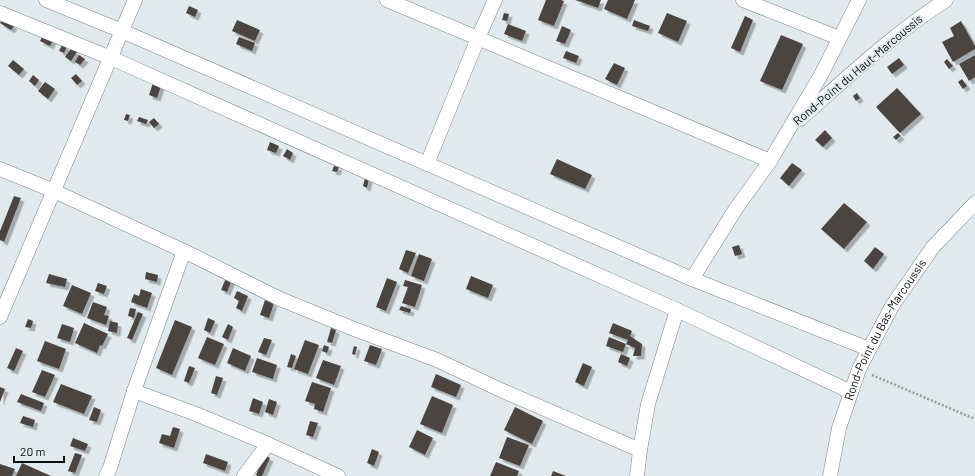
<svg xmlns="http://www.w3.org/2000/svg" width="975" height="476" viewBox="0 0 975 476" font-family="Barlow,sans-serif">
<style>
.building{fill:#4b4543;filter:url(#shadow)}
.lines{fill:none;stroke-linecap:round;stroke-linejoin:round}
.minor-casing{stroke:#7c8386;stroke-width:15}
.path{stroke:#959b9d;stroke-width:2.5;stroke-dasharray:2 2;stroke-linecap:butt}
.minor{stroke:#fff;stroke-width:14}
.labels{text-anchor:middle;stroke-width:4;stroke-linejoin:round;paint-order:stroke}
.street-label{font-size:12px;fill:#0c0f10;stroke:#e1e9ec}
</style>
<defs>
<filter id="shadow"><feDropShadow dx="3.5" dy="3.5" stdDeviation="0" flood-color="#0004"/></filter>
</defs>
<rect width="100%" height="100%" fill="#e1e9ec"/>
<!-- building -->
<path class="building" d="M546,0H561L564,1L554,26L538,20Z
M575,0H601L598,8Z
M608,0H635L627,19L604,9Z
M189,6L198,10L195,17L186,13Z
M504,13L509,14L507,21L502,20Z
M667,13L687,21L678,42L658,33Z
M745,16L753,20L740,52L731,48Z
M3,18L14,26L11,30L0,23Z
M237,20L260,30L255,41L232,31Z
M634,20L650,26L648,31L632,26Z
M961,21L975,46V49L953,62L942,42L954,36L950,28Z
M508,24L526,31L522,41L504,34Z
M562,26L571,30L565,44L556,41Z
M44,33L54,38L50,46L40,41Z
M781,35L803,44L782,90L760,81Z
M239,37L255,43L252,51L236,44Z
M62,45L67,47L64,53L59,51Z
M71,49L77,52L71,61L65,57Z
M566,51L579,56L576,63L563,58Z
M79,55L85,59L80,65L75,62Z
M975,55V77L969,81L959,64Z
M899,58L904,65L892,74L887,67Z
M947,59L953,66L949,69L944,62Z
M13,60L24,69L19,75L8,66Z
M614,63L625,68L617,85L605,79Z
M76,74L82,81L77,85L71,78Z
M33,75L39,80L35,86L29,81Z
M962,79L967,86L963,89L958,82Z
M45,82L55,89L48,99L38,91Z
M153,83L161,86L157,98L149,95Z
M897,88L921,114L900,133L876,107Z
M857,93L860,98L856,101L853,96Z
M126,114L130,115L128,121L124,120Z
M139,117L148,120L146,124L137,121Z
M154,118L159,124L154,128L149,122Z
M825,130L832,138L823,147L815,140Z
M898,133L901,136L896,140L893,137Z
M270,142L279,146L276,153L267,150Z
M287,149L293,153L290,160L283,156Z
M557,159L592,175L585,189L550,174Z
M792,163L802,170L789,186L780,178Z
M334,166L339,167L337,172L332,171Z
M365,178L369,179L367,188L363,186Z
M14,196L21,198L4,242L0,240V231Z
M844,203L867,222L844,249L821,229Z
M739,245L742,254L735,256L732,247Z
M875,247L884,254L873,269L864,261Z
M406,250L416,253L408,273L399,269Z
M419,254L432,259L424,281L411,276Z
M146,272L158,275L157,282L145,279Z
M49,274L67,279L65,287L46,283Z
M471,276L493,285L488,298L466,289Z
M226,278L232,280L227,292L221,290Z
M387,278L397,282L386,311L376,307Z
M405,280L422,285L415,307L402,303L408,287L403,286Z
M98,283L107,286L104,294L95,291Z
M72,285L91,293L82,314L63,306Z
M141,289L152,293L147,308L131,302L134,294L139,296Z
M237,291L248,296L242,311L236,308L239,301L234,298Z
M265,300L274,303L269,318L260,315Z
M93,302L107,307L104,315L109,316L106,325L87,318Z
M401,306L411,309L410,313L399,310Z
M130,308L136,309L134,318L128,316Z
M138,312L143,314L132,340L127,338Z
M208,318L215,321L210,333L204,330Z
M28,319L33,321L31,328L25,327Z
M175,320L192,327L172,375L156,368Z
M110,321L118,323L117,333L108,331Z
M84,323L108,334L102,346L100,345L97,353L75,343Z
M613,323L632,331L630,336L642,344L641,356H633L635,348L626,344L628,340L609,333Z
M62,324L74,328L70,342L57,338Z
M228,324L233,327L228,340L222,337Z
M331,328L336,330L332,343L327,342Z
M207,337L224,344L215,365L198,358Z
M609,337L626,344L623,352L606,346Z
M264,338L272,340L266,355L258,352Z
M305,340L319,345L308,374L294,369Z
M45,341L66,349L59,369L37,361Z
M324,345L329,347L327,353L322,351Z
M370,345L382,349L376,365L364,361Z
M354,346L357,347L355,355L352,354Z
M16,348L23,351L14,371L7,368Z
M233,348L251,356L245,371L227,363Z
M291,354L296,356L292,368L287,367Z
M621,354L630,358L627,366L618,362Z
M257,358L277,365L273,379L252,372Z
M323,360L341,366L334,385L316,378Z
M583,363L592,367L584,386L575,382Z
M189,366L195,368L189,383L184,381Z
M42,370L55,375L45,397L32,392Z
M436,374L461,385L456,397L431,387Z
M216,376L223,378L217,395L211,393Z
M312,382L331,388L323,412L314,409L315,404L305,401Z
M61,384L92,396L84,414L53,402Z
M0,387L5,389L0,402Z
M21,394L44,403L41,411L17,402Z
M432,396L453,405L442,433L420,424Z
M253,398L263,402L259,414L249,411Z
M269,399L277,402L273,415L265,412Z
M94,407L101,410L97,422L89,420Z
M515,407L543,421L532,444L504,430Z
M23,416L35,420L33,427L20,423Z
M310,421L318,423L313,437L306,435Z
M173,427L180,429L174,448L159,443L162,434L170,436Z
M417,430L433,438L425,455L409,447Z
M507,437L529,445L520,466L499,458Z
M73,438L88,444L85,451L70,446Z
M372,449L379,452L374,466L367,463Z
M75,453L82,455L75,473L68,471Z
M206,454L228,462L225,471L203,463Z
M264,455L270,458L262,476H258L256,475Z
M496,462L519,471L517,476H490Z
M22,463L51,476H16Z
M0,464L15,469L12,476H0Z
M553,471L566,476H551Z"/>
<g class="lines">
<!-- minor casing -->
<g class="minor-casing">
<g id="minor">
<path d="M46,0L122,31L692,279L869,349"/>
<path d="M387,0L770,161"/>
<path d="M743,0L839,38"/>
<path d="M0,13L111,58L677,310L851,392"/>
<path d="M800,119C847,78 893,34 946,0"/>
<path d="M427,164L478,38L495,0"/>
<path d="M0,169L54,191L184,251L280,299L354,329L437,360L503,391L640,450"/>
<path d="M692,279L735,210L770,161L821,75L859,0"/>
<path d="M0,317L135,0"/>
<path d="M134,391L196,414L268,444L338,476"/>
<path d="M106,476L110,468L134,391L184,251"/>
<path d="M244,476L268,444"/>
<path d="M637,476L640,450L648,404L677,310"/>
<path id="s1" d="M830,476L839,428L859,369L892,306L933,247L975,203"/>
</g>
</g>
<!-- path -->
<path class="path" d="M872,375L975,419"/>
<!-- minor -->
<use href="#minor" class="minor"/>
</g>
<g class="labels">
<!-- street labels -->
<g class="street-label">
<text transform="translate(858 70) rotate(-40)" y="4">Rond-Point du Haut-Marcoussis</text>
<text dy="4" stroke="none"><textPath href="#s1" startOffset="158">Rond-Point du Bas-Marcoussis</textPath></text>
</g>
</g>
<!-- scale -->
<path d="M14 456v6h50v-6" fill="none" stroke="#0c0f10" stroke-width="2"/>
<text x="20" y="456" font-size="12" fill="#0c0f10" stroke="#e1e9ec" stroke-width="3" paint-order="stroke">20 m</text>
</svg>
